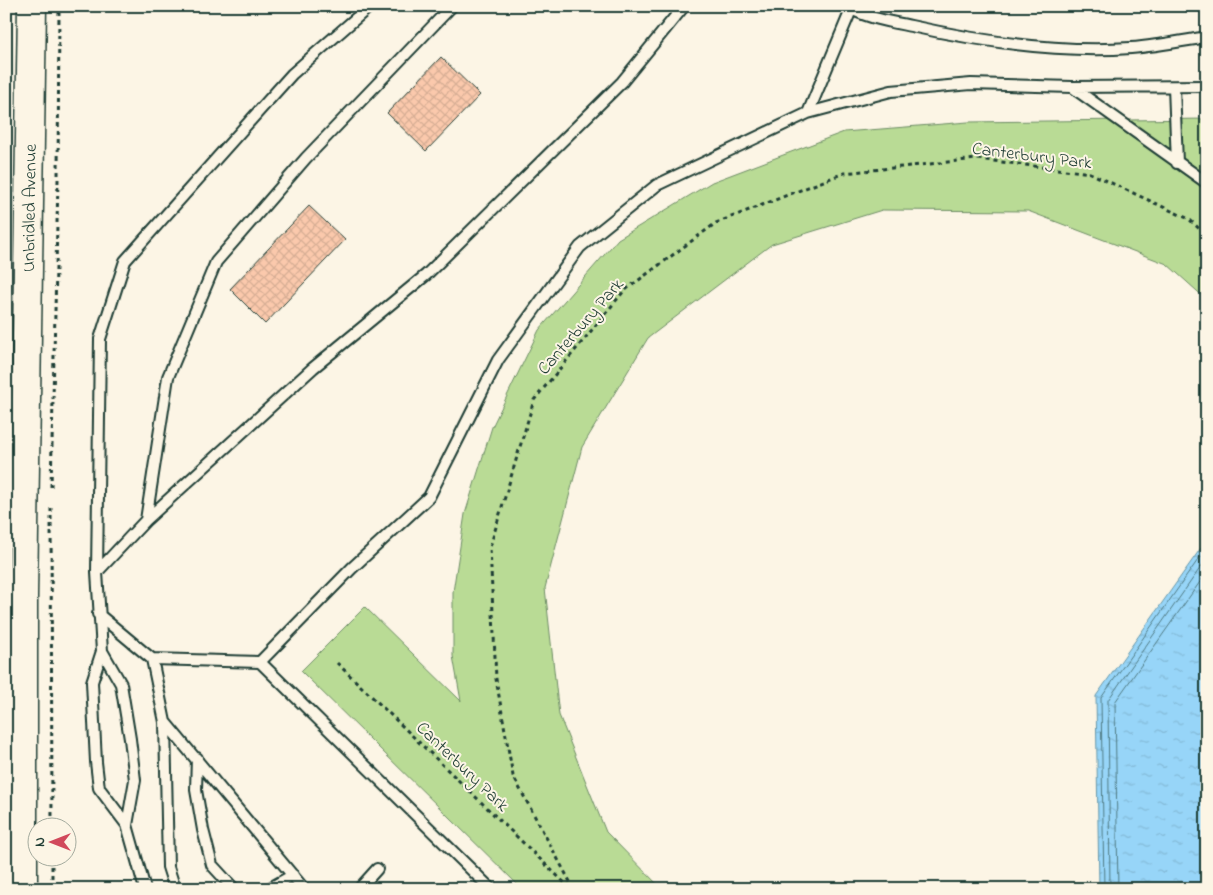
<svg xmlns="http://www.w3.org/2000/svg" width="1213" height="895" viewBox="0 0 1213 895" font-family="'Indie Flower',sans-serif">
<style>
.pitch{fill:#b9db95;stroke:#6c8c64}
.water{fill:url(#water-ripples);stroke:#6798aa}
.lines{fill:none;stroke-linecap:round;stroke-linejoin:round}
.shore{stroke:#4f7a82;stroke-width:1}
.building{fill:url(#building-cross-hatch);stroke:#1f3d34}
.lane-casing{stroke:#1f3d34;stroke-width:14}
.secondary-casing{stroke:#1f3d34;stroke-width:31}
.path{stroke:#1f3d34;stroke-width:3;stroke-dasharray:4 4;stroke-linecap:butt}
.lane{stroke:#fcf5e5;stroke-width:10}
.secondary{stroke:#fcf5e5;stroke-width:28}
.labels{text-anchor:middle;stroke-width:4;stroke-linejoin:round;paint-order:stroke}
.street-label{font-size:18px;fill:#1f3d34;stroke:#fcf5e5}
</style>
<defs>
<pattern id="water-ripples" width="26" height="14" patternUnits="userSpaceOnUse" patternTransform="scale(1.25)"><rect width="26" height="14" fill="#97d5f8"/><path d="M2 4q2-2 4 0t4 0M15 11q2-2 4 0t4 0" fill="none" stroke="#82b8d5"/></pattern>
<pattern id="building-cross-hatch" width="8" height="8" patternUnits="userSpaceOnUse" patternTransform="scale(1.25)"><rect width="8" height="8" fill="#fbc9ac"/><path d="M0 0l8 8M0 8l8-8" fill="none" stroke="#d7ae95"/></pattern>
</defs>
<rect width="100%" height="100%" fill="#fcf5e5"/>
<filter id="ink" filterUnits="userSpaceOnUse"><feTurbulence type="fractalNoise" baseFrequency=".02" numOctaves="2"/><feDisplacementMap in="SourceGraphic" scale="10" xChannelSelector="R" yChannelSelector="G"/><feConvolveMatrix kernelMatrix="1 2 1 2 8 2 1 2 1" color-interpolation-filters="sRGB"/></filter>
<g filter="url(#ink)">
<!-- pitch -->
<path class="pitch" d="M1207,119V300L1167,264L1028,211L882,210L772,244L648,338L582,447L545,588L559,715L606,832L662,889H522L301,671L365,607L461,701L453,656V592L465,514L492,427L539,330L618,239L712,182L844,132L968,122Z"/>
<!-- water -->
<path class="water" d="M1201,548L1207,554V889H1099L1096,696Z"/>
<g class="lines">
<!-- shore -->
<path class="shore" d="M1104,889L1101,698L1200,557H1207
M1110,889L1108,700L1203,564L1207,563
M1118,889L1115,702L1207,572"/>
</g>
<!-- building -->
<path class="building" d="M441,57L480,95L426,151L387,113Z
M309,206L345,240L265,324L230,289Z"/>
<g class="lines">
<!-- lane casing -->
<g class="lane-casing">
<path id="lane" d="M846,6C862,17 892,22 911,26C983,42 1058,53 1131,48C1156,46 1182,41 1207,37
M1072,87L1207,183
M1174,87L1177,163
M808,113L851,10
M146,520L168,377L216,262L306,158L452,6
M97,572L146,520L313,368L426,275L622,82L684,6
M98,614L152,659L165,722L168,867L175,889
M102,651L121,684L130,739L135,780L127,825
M152,659L260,662L491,889
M260,662L352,568L429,497L498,360L580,247L657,185L808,113L891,91L971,84L1072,87L1207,86
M165,722L304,889
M197,758L196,790L203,830L212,865L234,889
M145,889L127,825L99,788L96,762L92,682L102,651L97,572L100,339L125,261L292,74L370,6
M268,889L293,875
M359,889L377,869"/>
</g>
<!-- secondary casing -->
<g class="secondary-casing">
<g id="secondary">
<path id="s1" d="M23,889V596L32,6"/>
</g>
</g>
<!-- path -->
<path class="path" d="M51,487L58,180L59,6
M51,508L52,828
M337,663L571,889
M52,858V889
M574,889L513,776L496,679L490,547L534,400L624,291L716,223L844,173L977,159L1090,173L1189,219L1207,236"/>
<!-- lane -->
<use href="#lane" class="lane"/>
<!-- secondary -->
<use href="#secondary" class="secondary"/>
</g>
</g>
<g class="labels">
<!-- street labels -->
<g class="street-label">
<text transform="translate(1032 155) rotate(7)" y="6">Canterbury Park</text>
<text dy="6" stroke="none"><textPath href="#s1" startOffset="681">Unbridled Avenue</textPath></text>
<text transform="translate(580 326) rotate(-49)" y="6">Canterbury Park</text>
<text transform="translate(463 766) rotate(44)" y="6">Canterbury Park</text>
</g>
</g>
<!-- margin -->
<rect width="1213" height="895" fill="none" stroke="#fcf5e5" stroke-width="25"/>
<rect x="12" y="12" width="1188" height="870" fill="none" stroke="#1f3d34" stroke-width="2" filter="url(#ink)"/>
<!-- north arrow -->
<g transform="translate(52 842) rotate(270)"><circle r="24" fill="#fcf5e5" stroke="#a4ab9e"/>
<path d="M0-4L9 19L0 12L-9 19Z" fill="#d1495b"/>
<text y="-8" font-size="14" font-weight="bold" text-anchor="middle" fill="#1f3d34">N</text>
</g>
</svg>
